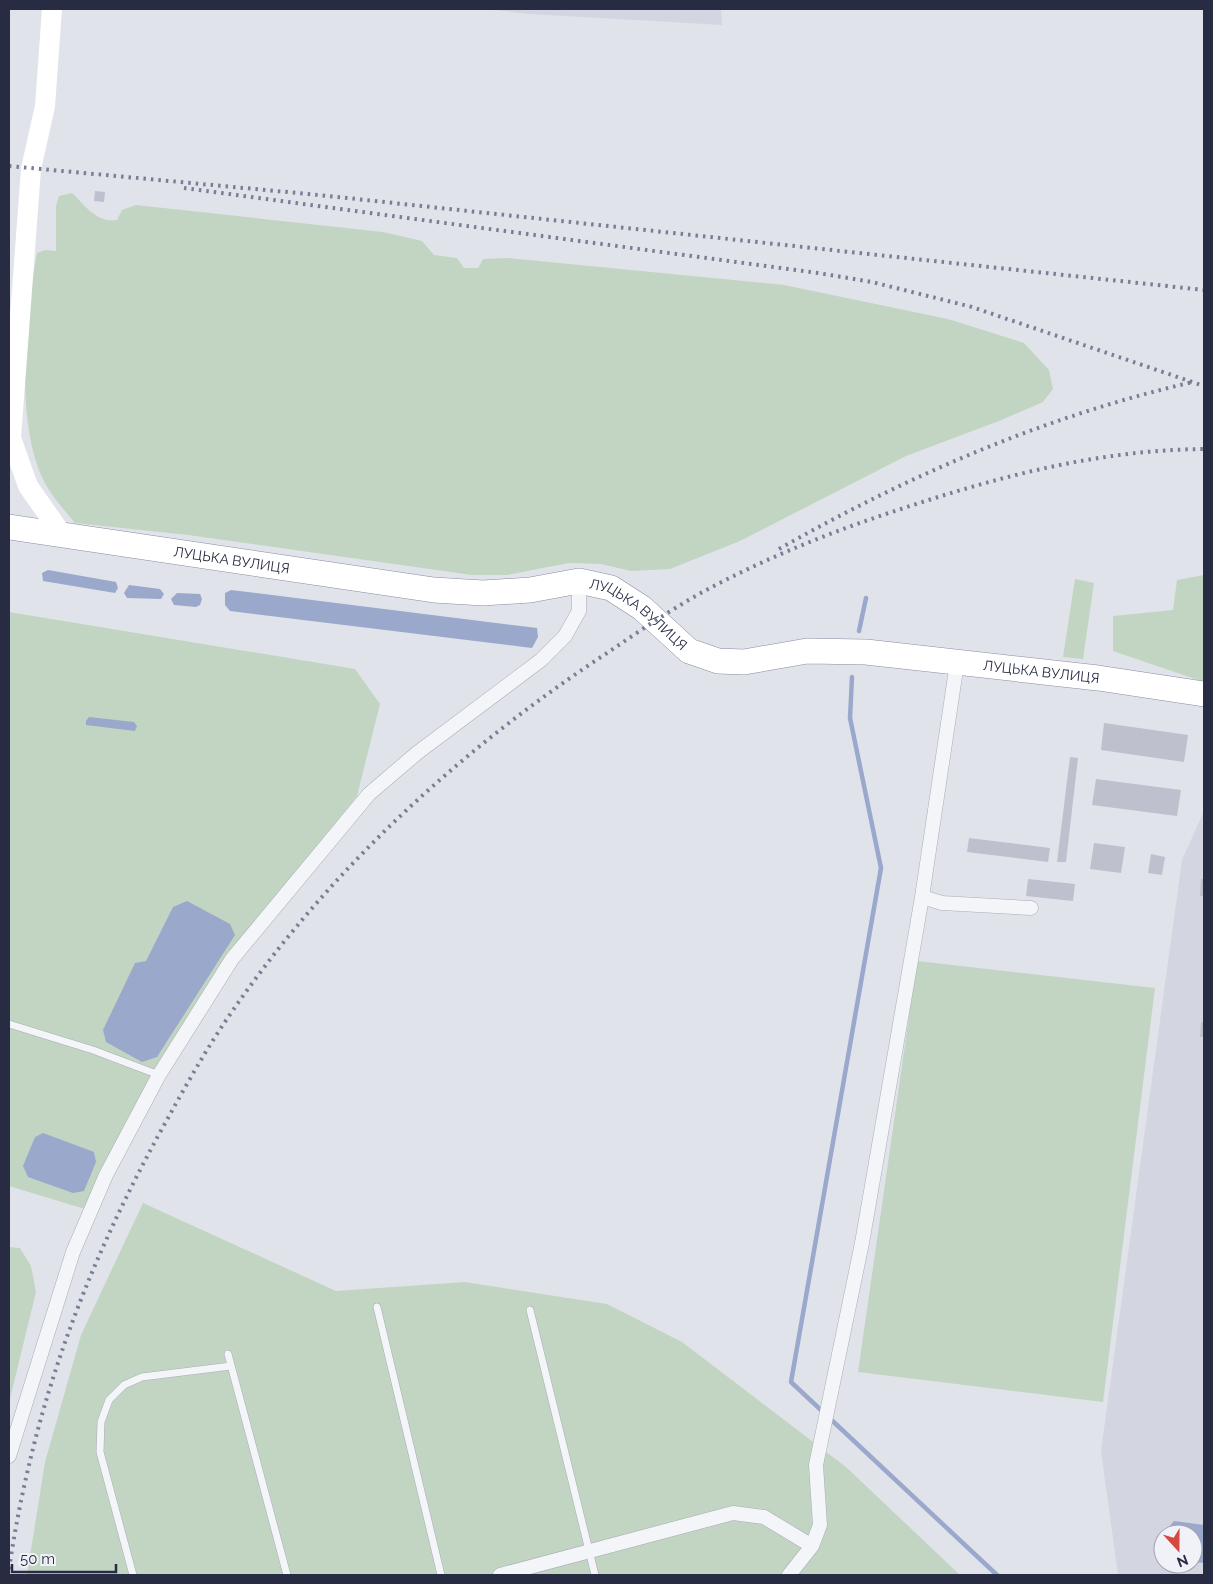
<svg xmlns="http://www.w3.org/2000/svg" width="1213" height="1584" viewBox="0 0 1213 1584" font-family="Raleway,sans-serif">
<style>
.built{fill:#d3d5e0;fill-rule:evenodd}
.green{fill:#c2d5c2}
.water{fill:#9aa8cc}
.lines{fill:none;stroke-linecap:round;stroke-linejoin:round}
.stream{stroke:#9aa8cc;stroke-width:4.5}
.building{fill:#bec0ce}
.lane-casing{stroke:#aaacb8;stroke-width:8}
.street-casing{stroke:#aaacb8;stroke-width:15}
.highway-casing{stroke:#888ca2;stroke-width:26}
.lane{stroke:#f4f5f8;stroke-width:7}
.street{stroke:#f4f5f8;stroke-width:14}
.secondary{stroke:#fff;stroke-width:20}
.highway{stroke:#fff;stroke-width:25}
.rail{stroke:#7a7e95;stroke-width:4;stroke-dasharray:2.5 5;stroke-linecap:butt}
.labels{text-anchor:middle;stroke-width:4;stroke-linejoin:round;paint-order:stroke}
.street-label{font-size:14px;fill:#282c43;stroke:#f1f2f8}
</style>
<rect width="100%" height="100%" fill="#e1e3ea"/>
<!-- built -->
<path class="built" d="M486,9H721L722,25L529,14Z
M1204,811V1575H1118L1101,1451L1182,860ZM1163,1534H1193V1564H1163Z"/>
<!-- green -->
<path class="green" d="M72,193C86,206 96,223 117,220L122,210L136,205L383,232L422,241L434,255L457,258L464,268H478L483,259L507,258L784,285L948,319L1024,343L1049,370L1053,389L1043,402L999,421L906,456L740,541L670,569L631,571L601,564L569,563L507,575H472L188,535L75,523C66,512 56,501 49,490C13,433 25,317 37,253L45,250L56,251V206L59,196Z
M1204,575V682L1113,651V616L1173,610L1177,580Z
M1075,579L1094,583L1083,659L1063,657Z
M9,612L355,669L380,704L357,796L242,939L88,1210L9,1186Z
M917,961L1155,988L1103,1402L858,1372Z
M143,1203L336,1291L465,1282L607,1304L682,1342L846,1467L960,1575H27L45,1462L81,1335Z
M9,1247L20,1248L31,1266L36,1292L9,1403Z"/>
<!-- water -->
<path class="water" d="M48,570L116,582L118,588L115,593L43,581L42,573Z
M129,585L160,589L164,594L161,599L127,598L124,593Z
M231,590L529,627L537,628L538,637L532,648L230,611L225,605V593Z
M177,593L200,594L202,599L200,605L196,607L174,605L171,599Z
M89,717L134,722L137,726L135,731L86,725V721Z
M187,901L230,924L235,935L157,1057L142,1062L106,1042L103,1030L135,963L146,961L173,907Z
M43,1133L94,1152L96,1162L84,1191L73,1193L28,1177L23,1166L35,1137Z
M1174,1521L1204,1525V1563L1193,1562V1534H1163Z"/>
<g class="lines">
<!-- stream -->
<path class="stream" d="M859,631L866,598
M852,677L850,718L881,868L791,1382L997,1575"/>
</g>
<!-- building -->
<path class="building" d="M95,191L105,192L104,202L94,201Z
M1104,723L1188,735L1184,762L1101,750Z
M1070,757L1078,758L1066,862H1057Z
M1096,779L1181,790L1177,816L1092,805Z
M969,838L1050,848L1048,862L967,852Z
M1094,843L1125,847L1121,873L1090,869Z
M1151,854L1165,857L1162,875L1148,873Z
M1028,879L1075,884L1073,901L1026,896Z
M1201,879H1204V896H1200Z
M1201,1022H1204V1037H1200Z"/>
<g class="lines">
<!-- lane casing -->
<g class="lane-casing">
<path id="lane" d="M9,1024L93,1050L159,1075
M377,1307L441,1575
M530,1310L595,1575
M228,1354L287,1575
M133,1575L100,1452L101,1422L109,1400L124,1385L142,1377L231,1366"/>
</g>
<!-- street casing -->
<g class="street-casing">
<path id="street" d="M922,897L942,903L1031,908
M9,1456L73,1252L106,1175L159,1075L232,959L369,794L417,753L541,660L565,636L579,611V581
M500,1575L733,1513L764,1517L812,1546
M789,1575L812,1546L820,1525L816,1465L862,1243L922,897L957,663"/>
</g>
<!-- highway casing -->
<g class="highway-casing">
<g id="highway">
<path id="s1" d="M9,527L434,590L483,593L530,590L579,581L611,588L642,608L689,651L718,661L744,662L807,651L866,652L1098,678L1204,694"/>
</g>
</g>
<!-- lane -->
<use href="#lane" class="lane"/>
<!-- street -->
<use href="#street" class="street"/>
<!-- secondary -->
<path class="secondary" d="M52,9L45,106L31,169L11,438L28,486L63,536"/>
<!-- highway -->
<use href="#highway" class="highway"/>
<!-- rail -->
<path class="rail" d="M9,166L319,195L1204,290
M184,188L818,273L872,282L972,307L1204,386
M779,549C909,475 1046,416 1193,382
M9,1569C33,1408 84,1270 163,1127C184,1089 206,1049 231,1013C330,869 461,749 607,653C641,630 676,606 712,587C773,555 836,530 901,509C1000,476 1099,450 1204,449"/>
</g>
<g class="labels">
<!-- street labels -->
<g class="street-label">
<text dy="5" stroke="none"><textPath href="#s1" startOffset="225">ЛУЦЬКА ВУЛИЦЯ</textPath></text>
<text dy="5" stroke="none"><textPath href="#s1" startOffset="645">ЛУЦЬКА ВУЛИЦЯ</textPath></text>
<text dy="5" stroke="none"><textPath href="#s1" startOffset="1065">ЛУЦЬКА ВУЛИЦЯ</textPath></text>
</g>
</g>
<!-- border -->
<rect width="1213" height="1584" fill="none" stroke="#282c43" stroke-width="20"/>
<!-- north arrow -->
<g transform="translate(1178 1549) rotate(159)"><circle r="24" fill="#f1f2f8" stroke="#a1a3b0"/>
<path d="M0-4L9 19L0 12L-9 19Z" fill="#d54a40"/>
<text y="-8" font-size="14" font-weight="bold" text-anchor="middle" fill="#282c43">N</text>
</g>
<!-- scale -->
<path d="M12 1564v8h104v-8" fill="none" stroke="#282c43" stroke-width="2.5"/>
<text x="20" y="1564" font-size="15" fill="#282c43" stroke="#f1f2f8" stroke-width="4" paint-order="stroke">50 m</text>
</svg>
